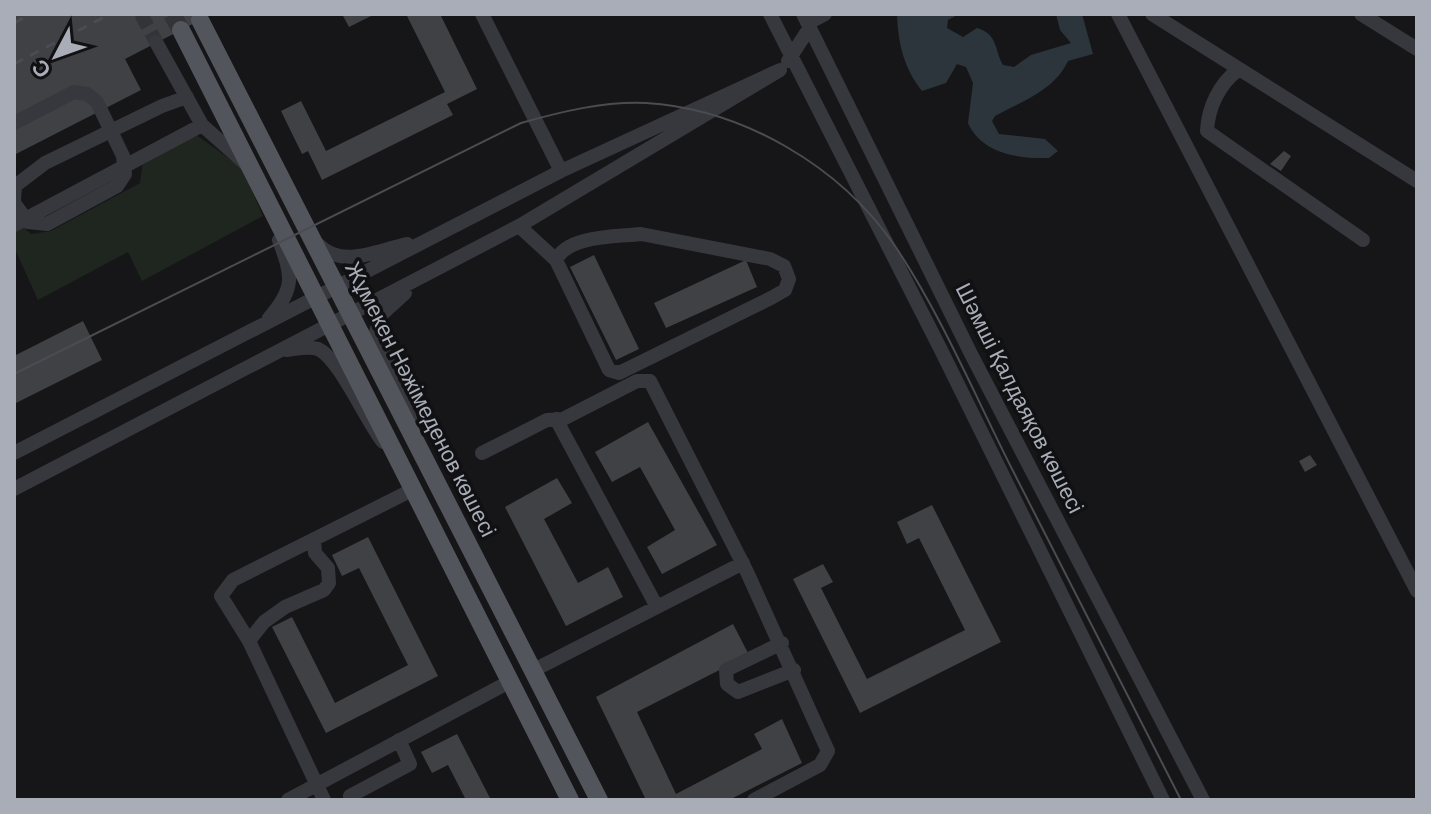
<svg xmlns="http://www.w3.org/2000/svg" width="1431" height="814" viewBox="0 0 1431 814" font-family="Barlow,sans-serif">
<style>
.green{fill:#1e261f}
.water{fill:#2c353c}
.building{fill:#404145}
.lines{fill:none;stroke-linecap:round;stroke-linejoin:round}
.minor-tunnel{stroke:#333438;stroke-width:14;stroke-dasharray:14 7;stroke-linecap:butt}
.major-tunnel{stroke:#333438;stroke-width:18;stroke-dasharray:18 9;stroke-linecap:butt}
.minor{stroke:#37383d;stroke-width:14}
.major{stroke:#53555c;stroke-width:18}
.tram{stroke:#4a4c52;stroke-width:2}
.rail{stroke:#4a4c52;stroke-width:3;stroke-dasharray:10 8;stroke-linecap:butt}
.minor-bridge{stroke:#37383d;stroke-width:14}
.labels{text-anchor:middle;stroke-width:7;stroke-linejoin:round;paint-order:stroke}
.street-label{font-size:22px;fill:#a8adb8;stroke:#111113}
</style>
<rect width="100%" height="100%" fill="#161618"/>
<!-- green -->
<path class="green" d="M191,131L242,168L263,216L142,281L128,252L38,300L14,247V228L21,225L31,234L51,231L140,183L143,161Z"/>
<!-- water -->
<path class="water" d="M897,14H959L948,20L947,28L963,37L977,28C998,34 994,49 1003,65L1014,67L1031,55L1071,43L1060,30L1056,14H1082L1093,54L1068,61C1054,91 1022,101 995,116L992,121L999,134L1045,139L1058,151L1049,158C1019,159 982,154 968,123L973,83L966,67L957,64L946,83L922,91C904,68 898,44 897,14Z"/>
<!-- building -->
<path class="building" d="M14,14H212L125,59L141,90L14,155Z
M342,14H375L349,27Z
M406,14H440L477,89L447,104L453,115L322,180L308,151L302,154L281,111L301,101L326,151L445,92Z
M1284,151L1291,156L1281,171L1270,164Z
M594,255L639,349L616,360L570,267Z
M746,260L757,287L666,328L654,303Z
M83,321L102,360L14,404V356Z
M648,422L717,545L662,574L647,547L675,530L640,467L612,482L595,452Z
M1310,455L1317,465L1305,472L1299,461Z
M557,478L572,503L544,519L578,583L608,567L623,597L566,626L505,507Z
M932,505L1001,642L860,713L793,579L823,564L833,582L821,588L867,679L965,630L919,538L907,544L897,522Z
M368,537L438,676L326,733L272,627L292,617L335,703L408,665L359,568L342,576L332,555Z
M733,624L749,655L637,712L676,794L762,749L754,734L782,719L802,763L729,800H646L596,697Z
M457,734L491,800H466L448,765L432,773L421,752Z"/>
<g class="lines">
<!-- minor-tunnel -->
<path class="minor-tunnel" d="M141,14L156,42"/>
<!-- major-tunnel -->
<path class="major-tunnel" d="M172,14L181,30"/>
<!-- minor -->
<path class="minor" d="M770,14L941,350L1163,800
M803,14L971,354L1203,800
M1118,14L1417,591
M1152,14L1417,181
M1361,14L1417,49
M808,23L825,14
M156,42L202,125L247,165
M788,61L810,27
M1238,70C1219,84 1208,108 1207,131L1363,240
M14,200L15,186L45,163L162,106L187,97
M14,225L202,125
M519,226L556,260
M641,234L770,259L784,266L789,279L785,290L771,298L619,373L609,370L556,260C568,235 616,237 641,234Z
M319,245C342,269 379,250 407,244
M405,293L382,314L376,332L410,418
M269,318C296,287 292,276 279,240
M287,350C296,349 309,346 318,349C339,358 365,419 383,442
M556,419L657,607
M14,453L561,171
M482,453L547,420L563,419L637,381H650L747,572L828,751L820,765L754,800
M14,489L519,226L780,70L561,171L482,14
M249,641L264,622L285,607L324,590L329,583L328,568L315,553L314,539
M782,643L726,670L727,684L738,692L794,670
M532,671L743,563
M288,800L509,682
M324,800L249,641L221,596L233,580L412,490
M352,800L350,796L410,764L399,740"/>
<!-- major -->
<path class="major" d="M200,20L599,800
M181,30L570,800"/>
<!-- tram -->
<path class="tram" d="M14,374L521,123C560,112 604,101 646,103C743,109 840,166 895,246C942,316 975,396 1013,471C1069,581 1125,690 1181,800"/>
<!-- rail -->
<path class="rail" d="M14,23L31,14
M14,64L110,14"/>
<!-- minor-bridge -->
<path class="minor-bridge" d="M14,123L74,92L87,94L97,102L123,156L125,174L117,186L47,224L28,222L14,203"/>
</g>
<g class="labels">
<!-- street labels -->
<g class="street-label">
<text transform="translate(1020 398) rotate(63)" y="8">Шәмші Қалдаяқов көшесі</text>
<text transform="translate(421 399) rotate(63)" y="8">Жұмекен Нәжімеденов көшесі</text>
</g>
</g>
<!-- border -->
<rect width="1431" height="814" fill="none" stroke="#a8adb8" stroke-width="32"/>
<!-- north arrow -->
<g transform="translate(56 56) rotate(229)" stroke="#111113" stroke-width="6" paint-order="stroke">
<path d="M0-6L14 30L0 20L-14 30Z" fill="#a8adb8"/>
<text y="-12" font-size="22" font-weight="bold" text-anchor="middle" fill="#a8adb8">С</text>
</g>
</svg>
